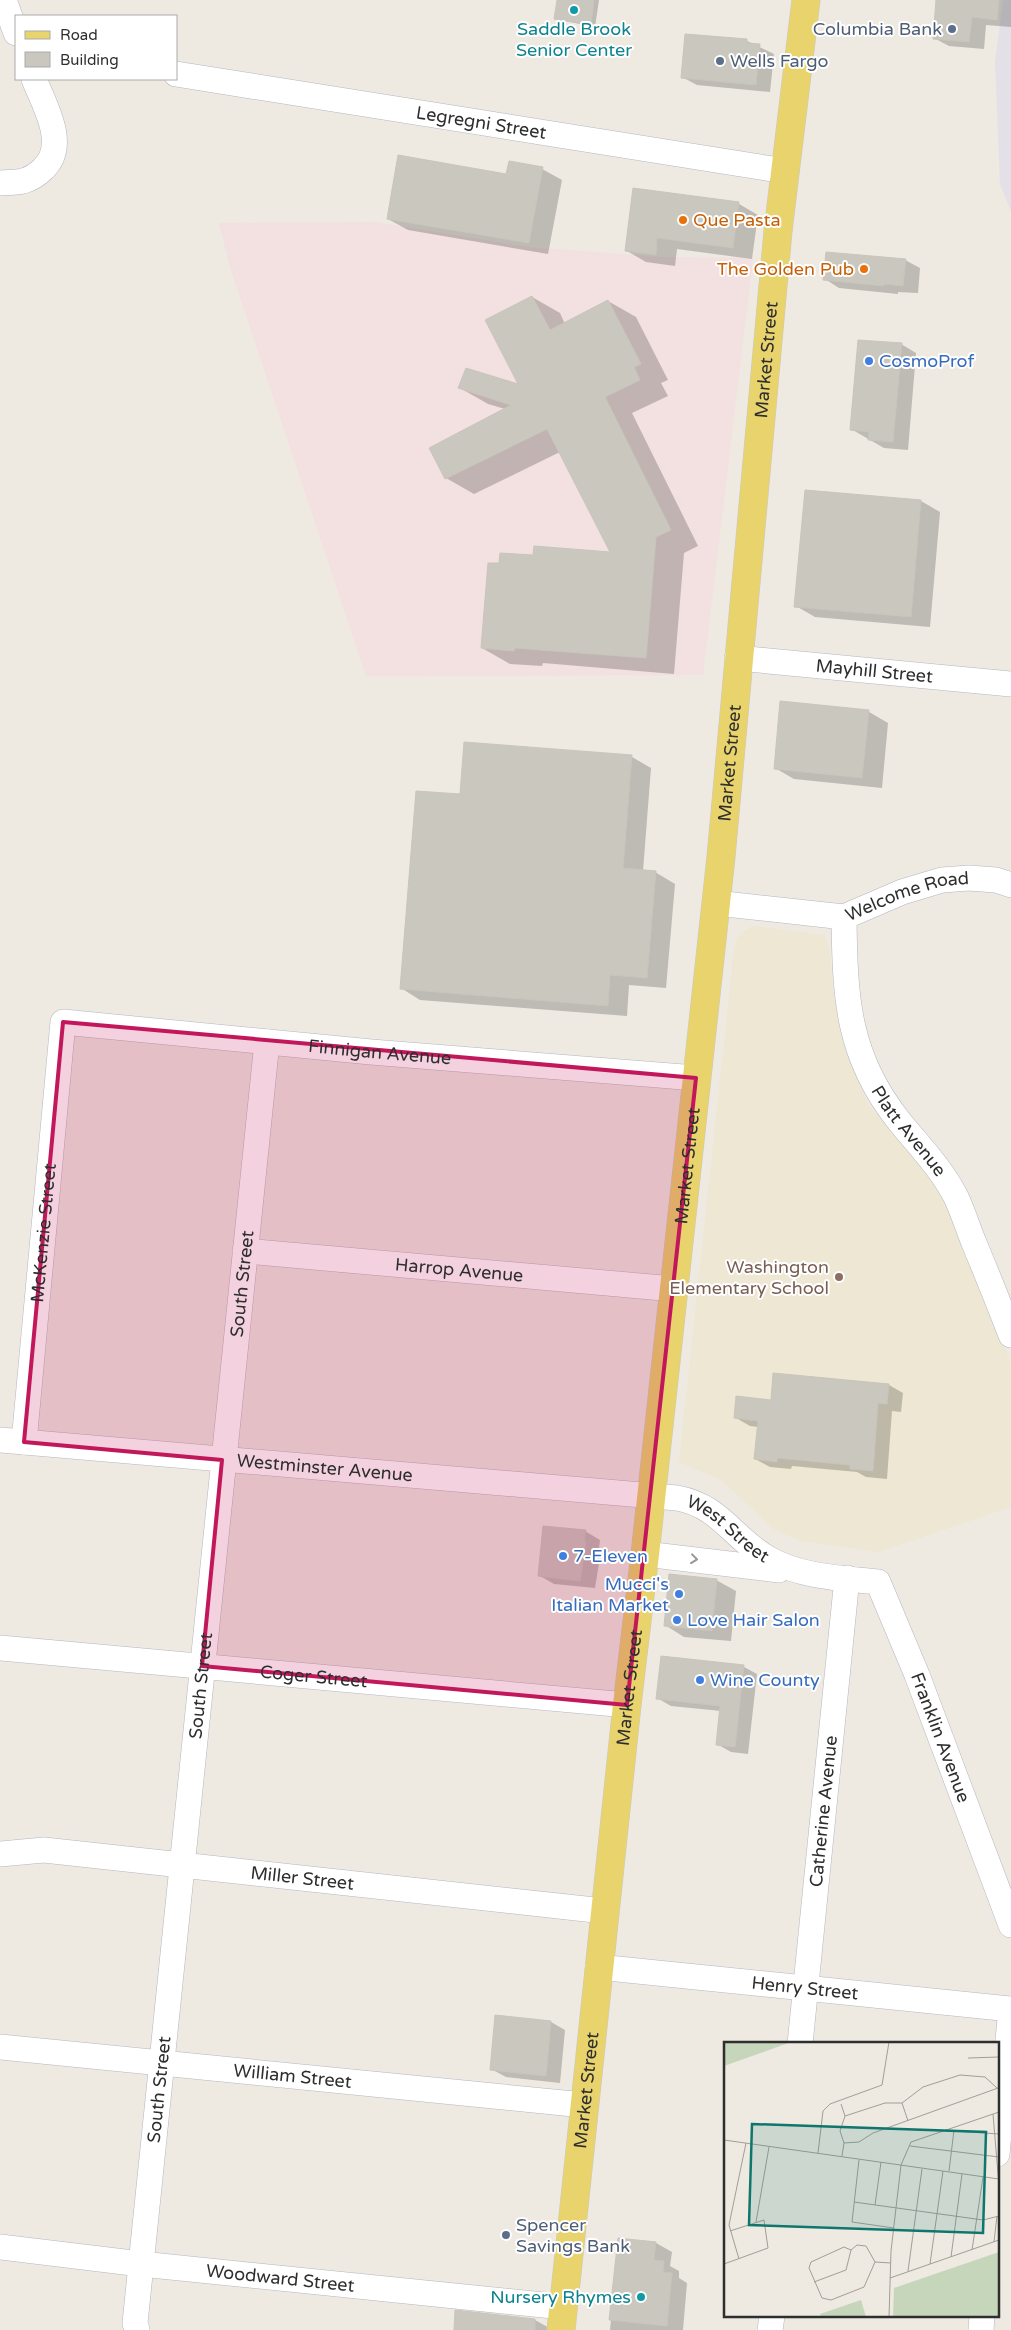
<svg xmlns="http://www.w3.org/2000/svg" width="1011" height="2330" viewBox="0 0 1011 2330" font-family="'Varela Round',sans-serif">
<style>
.industrial{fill:#e3e1e7}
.education{fill:#eee7d3}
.medical{fill:#f3e0e0}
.shadow{fill:#0003}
.building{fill:#cac7bf;stroke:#c9c5bb}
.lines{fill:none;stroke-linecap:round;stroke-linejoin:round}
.minor-casing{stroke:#b5b6c0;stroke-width:26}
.major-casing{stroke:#c9c9c9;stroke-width:29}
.minor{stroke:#fff;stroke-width:25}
.major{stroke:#e8d36d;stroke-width:28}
.oneway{stroke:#969696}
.marked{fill:#c2185b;fill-opacity:0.2;stroke:#c2185b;stroke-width:4;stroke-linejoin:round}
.culture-dot{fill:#0f9aa8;stroke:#fff;stroke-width:2}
.service-dot{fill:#5c6f8a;stroke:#fff;stroke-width:2}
.food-dot{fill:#e8710a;stroke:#fff;stroke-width:2}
.shop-dot{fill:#3f7fe0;stroke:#fff;stroke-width:2}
.education-dot{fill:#8d6e63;stroke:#fff;stroke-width:2}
.labels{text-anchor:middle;stroke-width:4;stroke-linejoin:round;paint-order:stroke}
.culture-label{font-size:18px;fill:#0d838f;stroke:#fff}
.service-label{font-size:18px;fill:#4e5e75;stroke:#fff;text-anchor:start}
.street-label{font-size:18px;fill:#2e2e2e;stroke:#fff}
.food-label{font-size:18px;fill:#c56008;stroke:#fff;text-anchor:start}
.shop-label{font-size:18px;fill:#366cbe;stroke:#fff;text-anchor:start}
.education-label{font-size:18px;fill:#785e54;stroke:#fff;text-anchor:end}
.inset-road{fill:none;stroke:#a19e99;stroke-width:1}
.view{fill:#0f766e;fill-opacity:0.15;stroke:#0f766e;stroke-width:2.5}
.inset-edge{fill:none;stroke:#2e2e2e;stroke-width:2.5}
</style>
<rect width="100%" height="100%" fill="#eee9e1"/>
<!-- industrial -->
<path class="industrial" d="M1003,0H1011V211L1000,184L995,62Z"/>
<!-- education -->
<path class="education" d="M752,926L824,935L830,949L832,984L841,1037L868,1105L927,1171L945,1195L1011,1364V1507L878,1552L802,1541L776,1531L721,1480L679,1462L734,950L738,936Z"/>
<!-- medical -->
<path class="medical" d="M374,222L530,247L660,257L753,258L703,675L366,676L230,267L219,223Z"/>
<!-- shadow -->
<path class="shadow" d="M558,0H599L595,27L556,19Z
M938,0H1011V27L986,25L984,49L949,46L934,38Z
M747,41L774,54L770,92L697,85L682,77Z
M542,169L562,180L548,254L408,230L388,219L507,175Z
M739,204L758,215L752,259L677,249L675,266L646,262L627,251Z
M905,260L920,268L918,293L898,292V294L839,288L825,279Z
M532,297L560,313L565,324L608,301L636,317L668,380L661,383L668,396L632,413L698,546L684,553L674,674L543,663L542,666L510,664L482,648L534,557L612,554L560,452L474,494L446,478L505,409L488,404L460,388L520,386Z
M901,344L916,353L908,450L884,448L851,429Z
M921,501L940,512L930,627L815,617L796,606Z
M781,703L869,712L888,723L882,788L794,779L775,768Z
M465,743L632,757L651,768L643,871L655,872L675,884L666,988L629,985L627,1016L420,1000L401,988L461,796Z
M889,1385L903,1393L901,1412L892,1411L887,1479L866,1477L857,1472L792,1466L791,1469L770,1467L755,1459L758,1427L750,1426L736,1418L772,1401Z
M585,1531L600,1540L599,1549L601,1551L595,1588L554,1584L540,1576Z
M716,1580L736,1591L731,1641L684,1637L665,1625Z
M744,1667L757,1674L748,1754L731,1752L717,1744L721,1711L671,1706L657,1698Z
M551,2022L565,2030L560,2083L506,2077L491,2069Z
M619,2239L656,2243L672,2252L670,2266L679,2271V2278L687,2283L683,2330H610Z
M456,2312L535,2320L553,2330H455Z"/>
<!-- building -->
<path class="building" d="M557,0H594L591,25L554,19Z
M936,0H999L997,20L972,17L969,42L933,39Z
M685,34L747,39V43L760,44L756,85L681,78Z
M398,155L506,174L509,161L543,167L529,243L387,219Z
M633,188L739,202L733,248L657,238L656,255L625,251Z
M826,252L906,259L903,286L884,284V286L823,280Z
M532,296L550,330L608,300L641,364L634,367L640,380L605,397L671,530L656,537L646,658L515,648L514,651L481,648L488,563H499L500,553L533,555L534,546L610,552L547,429L445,479L429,448L511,405L458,388L466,368L518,384L485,320Z
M858,340L902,343L893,442L868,440L869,432L850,430Z
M805,490L921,500L911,617L794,607Z
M780,701L869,710L862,778L774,769Z
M464,742L632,755L623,868L656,871L647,978L610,975L608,1006L400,989L416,791L460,794Z
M773,1373L889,1384L887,1404L878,1403L873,1471L850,1469V1465L777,1458V1462L754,1459L758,1421L734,1418L736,1396L771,1400Z
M543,1526L586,1530L584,1541H586L580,1581L538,1576Z
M669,1574L717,1579L712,1631L664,1626Z
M661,1656L744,1665L735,1747L716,1745L720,1706L656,1699Z
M495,2015L551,2021L546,2076L490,2070Z
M618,2238L656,2242L654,2260L664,2261L663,2272L672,2273L667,2326L609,2320Z
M455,2310L535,2319V2330H454Z"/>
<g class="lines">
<!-- minor casing -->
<g class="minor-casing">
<g id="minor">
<path d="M4,0L16,33"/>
<path id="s1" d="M176,74L785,171"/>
<path d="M0,183C7,182 16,183 23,181C31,179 37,175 43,169C69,145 44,105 34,79"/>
<path id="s2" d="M737,658L1011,684"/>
<path id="s3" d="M716,903L844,917L902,892L942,880L969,878L996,880L1011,885"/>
<path id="s4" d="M844,917C845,997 847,1056 899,1121C920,1147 941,1168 956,1197C963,1212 968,1228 974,1243C987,1274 999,1304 1011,1335"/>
<path id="s5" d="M245,1251L674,1289"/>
<path id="s6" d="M0,1440L677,1498C721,1506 733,1539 769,1559C801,1577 842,1578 878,1582L917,1675L1011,1925"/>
<path id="s7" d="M24,1442L63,1022L371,1052L696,1078"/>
<path d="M645,1554L779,1570"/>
<path id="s8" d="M0,1648L627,1705"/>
<path id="s9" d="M0,1854L44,1850L604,1911"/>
<path id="s10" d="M598,1967L1011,2009"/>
<path id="s11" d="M800,2044L847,1578"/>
<path id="s12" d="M0,2047L584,2105"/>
<path d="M997,2154L1011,2009"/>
<path id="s13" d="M0,2247L141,2264L563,2307"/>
<path id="s14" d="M137,2330L135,2323L267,1042"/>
<path d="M770,2330L772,2316"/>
<path d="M981,2330L982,2316"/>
</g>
</g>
<!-- major casing -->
<g class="major-casing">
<g id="major">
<path id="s15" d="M561,2330L627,1705L645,1554L721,857L778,231L806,0"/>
</g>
</g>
<!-- minor -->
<use href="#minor" class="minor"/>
<!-- major -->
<use href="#major" class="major"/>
</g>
<!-- one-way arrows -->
<defs><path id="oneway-chevron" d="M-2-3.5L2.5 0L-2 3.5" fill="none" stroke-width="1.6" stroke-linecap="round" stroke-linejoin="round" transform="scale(1.25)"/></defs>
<use class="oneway" href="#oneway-chevron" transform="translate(694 1559) rotate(7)"/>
<!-- marked area -->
<path class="marked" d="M63,1022L696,1078L627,1705L202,1666L222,1460L24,1442Z"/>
<!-- markers -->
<g class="culture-dot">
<circle cx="574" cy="10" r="5"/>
<circle cx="641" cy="2297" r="5"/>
</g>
<g class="service-dot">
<circle cx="952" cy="29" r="5"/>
<circle cx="720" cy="61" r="5"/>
<circle cx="506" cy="2235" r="5"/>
</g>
<g class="food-dot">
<circle cx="683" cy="220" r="5"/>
<circle cx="864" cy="269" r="5"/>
</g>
<g class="shop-dot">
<circle cx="869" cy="361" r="5"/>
<circle cx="563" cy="1556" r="5"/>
<circle cx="679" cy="1594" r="5"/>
<circle cx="677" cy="1620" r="5"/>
<circle cx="700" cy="1680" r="5"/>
</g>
<circle class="education-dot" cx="839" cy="1277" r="5"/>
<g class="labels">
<!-- culture labels -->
<g class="culture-label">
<text x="574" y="35">Saddle Brook<tspan x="574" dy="21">Senior Center</tspan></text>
<text x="631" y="2303" text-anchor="end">Nursery Rhymes</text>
</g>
<!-- service labels -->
<g class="service-label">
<text x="942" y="35" text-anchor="end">Columbia Bank</text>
<text x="730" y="67">Wells Fargo</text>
<text x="516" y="2231">Spencer<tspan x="516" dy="21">Savings Bank</tspan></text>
</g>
<!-- street labels -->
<g class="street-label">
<text dy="6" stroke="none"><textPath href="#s1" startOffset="309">Legregni Street</textPath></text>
<text dy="6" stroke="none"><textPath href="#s15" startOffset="1981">Market Street</textPath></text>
<text dy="6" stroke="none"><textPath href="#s2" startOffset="138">Mayhill Street</textPath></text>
<text dy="6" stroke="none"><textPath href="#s15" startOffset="1576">Market Street</textPath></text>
<text dy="6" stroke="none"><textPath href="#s3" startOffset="196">Welcome Road</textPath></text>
<text dy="6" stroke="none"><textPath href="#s7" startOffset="740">Finnigan Avenue</textPath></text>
<text dy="6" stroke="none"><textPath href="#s4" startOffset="230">Platt Avenue</textPath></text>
<text dy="6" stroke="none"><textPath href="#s15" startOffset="1171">Market Street</textPath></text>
<text dy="6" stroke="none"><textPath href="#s7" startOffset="210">McKenzie Street</textPath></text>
<text dy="6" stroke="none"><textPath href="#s5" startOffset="215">Harrop Avenue</textPath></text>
<text dy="6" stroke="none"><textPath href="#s14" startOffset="1052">South Street</textPath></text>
<text dy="6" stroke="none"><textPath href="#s6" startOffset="326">Westminster Avenue</textPath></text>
<text dy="6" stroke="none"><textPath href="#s6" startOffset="740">West Street</textPath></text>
<text dy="6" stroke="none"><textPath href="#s8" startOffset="315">Coger Street</textPath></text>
<text dy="6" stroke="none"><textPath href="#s14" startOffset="648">South Street</textPath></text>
<text dy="6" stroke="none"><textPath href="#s15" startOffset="646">Market Street</textPath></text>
<text dy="6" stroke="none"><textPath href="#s6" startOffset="1071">Franklin Avenue</textPath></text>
<text dy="6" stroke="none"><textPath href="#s11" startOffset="234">Catherine Avenue</textPath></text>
<text dy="6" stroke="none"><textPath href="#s9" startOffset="304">Miller Street</textPath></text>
<text dy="6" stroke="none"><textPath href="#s10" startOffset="208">Henry Street</textPath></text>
<text dy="6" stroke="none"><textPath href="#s12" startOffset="294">William Street</textPath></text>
<text dy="6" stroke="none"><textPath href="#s14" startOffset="242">South Street</textPath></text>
<text dy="6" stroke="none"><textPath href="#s15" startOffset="241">Market Street</textPath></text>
<text dy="6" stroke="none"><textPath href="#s13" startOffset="282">Woodward Street</textPath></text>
</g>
<!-- food labels -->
<g class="food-label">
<text x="693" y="226">Que Pasta</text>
<text x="854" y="275" text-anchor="end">The Golden Pub</text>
</g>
<!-- shop labels -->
<g class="shop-label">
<text x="879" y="367">CosmoProf</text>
<text x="573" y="1562">7-Eleven</text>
<text x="669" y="1590" text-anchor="end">Mucci's<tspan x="669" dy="21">Italian Market</tspan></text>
<text x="687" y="1626">Love Hair Salon</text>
<text x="710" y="1686">Wine County</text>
</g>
<!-- education labels -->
<g class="education-label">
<text x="829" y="1273">Washington<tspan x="829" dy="21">Elementary School</tspan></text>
</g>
</g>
<!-- overview -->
<g transform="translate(724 2042)">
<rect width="275" height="275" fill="#eee9e1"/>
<path d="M0,0H67L0,24ZM275,210V275H169L170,246ZM137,258L142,275H97L96,272Z" fill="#c6d6ba"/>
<path class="inset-road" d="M244,16L275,15M178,61L184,79M117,62L121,74L116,89L120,101L118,114M269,72L275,144M121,74L161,61H178L199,45L236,33L261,35L273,46M230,89L275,92M0,98L275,137M120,101L135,100L149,91L274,46M186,104L275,115M94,111L99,69L106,62L158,43L165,0M135,118L128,180L170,186M225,129L230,88M130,160L259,178L275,174M151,163L157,120M32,180L45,105M270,200L273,174M127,208L120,205L87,220L85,226L98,256L107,258L140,245L151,220M127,208L133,203L142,204L151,220M248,208L259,135M227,215L238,132M15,217L5,183L22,101M151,220L167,221M0,222L44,206L40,178L6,189M206,222L219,129M184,229L198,127M166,236L275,198M90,240L122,228L127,208M165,275L167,209L177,123L187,100L275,70"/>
<path class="view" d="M28,82L262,90L259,191L25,183Z"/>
<rect width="275" height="275" class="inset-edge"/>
</g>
<!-- legend -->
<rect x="15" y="15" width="162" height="65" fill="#ffffff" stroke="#ababab"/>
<rect x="25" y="31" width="25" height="8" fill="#e8d36d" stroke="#ababab"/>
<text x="60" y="40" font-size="15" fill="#2e2e2e">Road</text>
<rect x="25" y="52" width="25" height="15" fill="#cac7bf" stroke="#ababab"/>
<text x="60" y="65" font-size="15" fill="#2e2e2e">Building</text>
</svg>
